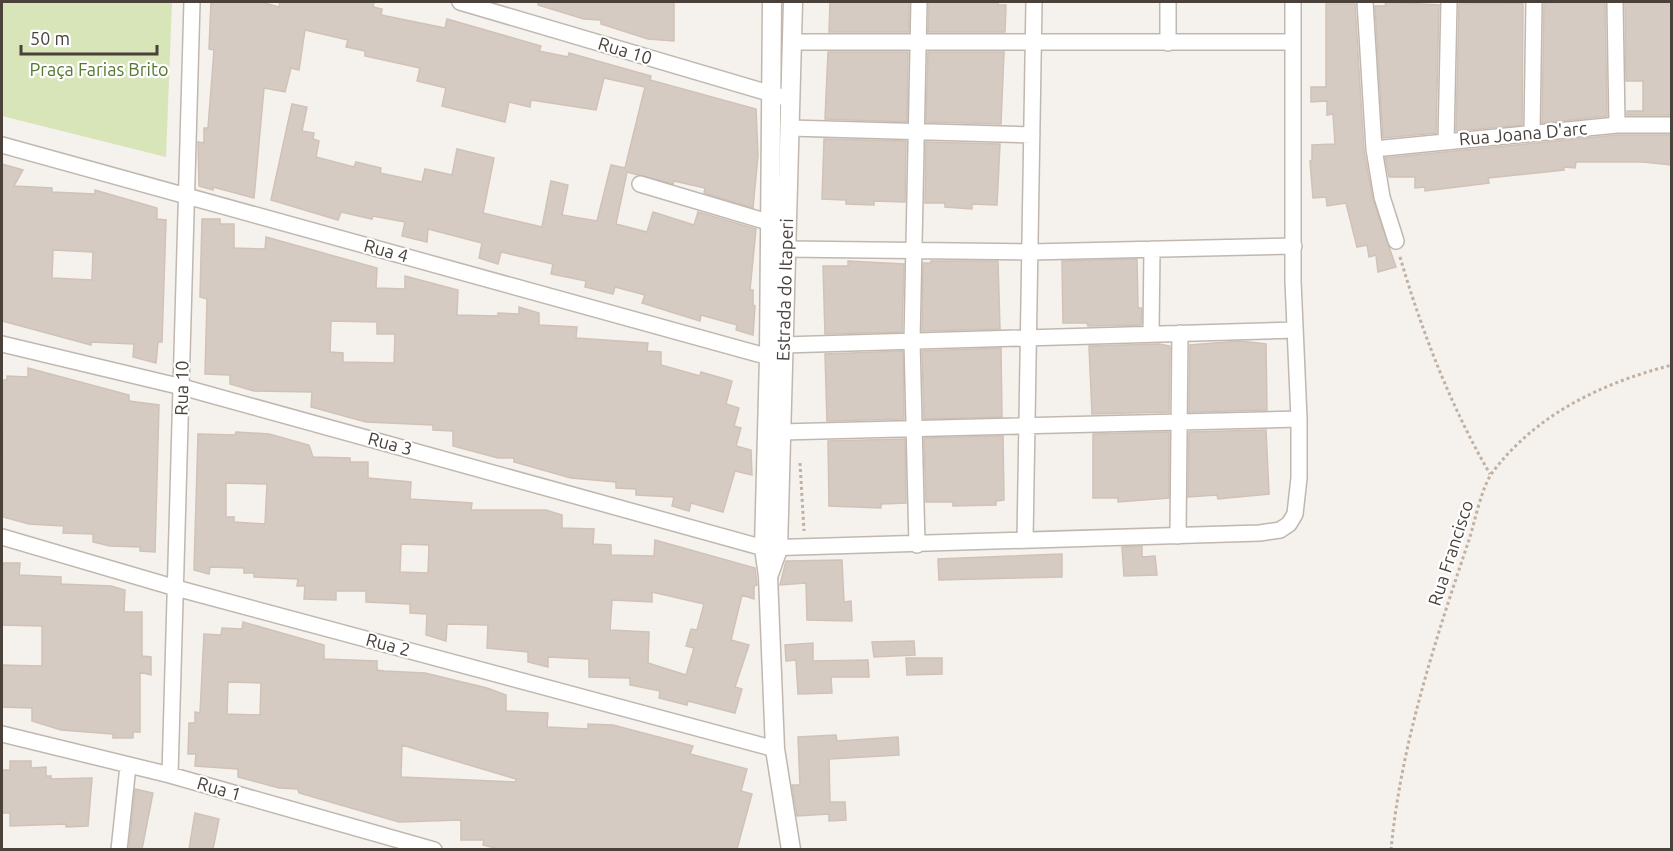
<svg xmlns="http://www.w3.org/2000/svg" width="1673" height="851" viewBox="0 0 1673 851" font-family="Ubuntu,sans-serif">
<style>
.park{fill:#d7e5b9}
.building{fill:#d6cbc3;stroke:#d0c2b6;stroke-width:1.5;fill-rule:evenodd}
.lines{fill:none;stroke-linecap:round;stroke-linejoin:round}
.minor-casing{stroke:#c0b8af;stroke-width:18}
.tertiary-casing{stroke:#c0b8af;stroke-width:21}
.path{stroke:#c0b1a2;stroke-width:3;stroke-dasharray:3 3;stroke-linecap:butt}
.minor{stroke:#fff;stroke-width:15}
.tertiary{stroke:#fff;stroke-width:18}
.labels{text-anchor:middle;stroke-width:4.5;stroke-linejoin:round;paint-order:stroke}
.street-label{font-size:18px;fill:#49413a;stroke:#fff}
.park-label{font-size:18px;fill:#557732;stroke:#fff}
</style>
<rect width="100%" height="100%" fill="#f5f1ec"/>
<!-- park -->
<path class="park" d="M2,2H172L166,157L2,116Z"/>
<!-- building -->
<path class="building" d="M211,2H261L279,7L280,2H374L373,7L382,9L381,15L445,28L447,19L541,46L539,51L568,57L569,53L651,76L650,80L756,109L758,155L753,208L704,193L705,188L674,181L673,184L627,172L616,224L647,232L653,212L694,225L698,212L756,229L750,290H753V305L755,306L753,335L736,330L737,325L701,315L700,321L642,303L645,295L615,287L613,294L585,287L586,281L551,274L553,264L501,252L498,264L479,258L482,243L428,229L427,242L402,236L405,222L373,216L372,219L341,212L338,220L271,200L292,104L307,107L302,131L314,133L313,139L319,141L316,157L354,167L356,162L381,168L380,173L422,182L425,169L452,175L457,149L494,158L483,213L542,227L551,181L568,185L562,215L597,221L611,165L625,168L645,87L604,78L596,110L531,100L530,107L509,102L505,122L442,106L446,88L417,81L420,68L365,56V51L346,47L348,40L305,30L299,70L291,68L285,92L264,88L254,198L213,187V190L199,186L198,142L204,143V128H208L214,50L209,49Z
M538,2H674V41L648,39L601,24V20L584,19L538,5Z
M830,2H909V32H829Z
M929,2H998V5H1006L1005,32H928Z
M1385,2L1439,5L1436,133L1383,138L1375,6H1386Z
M1573,2H1605L1607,116L1542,123L1544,3Z
M1625,2H1671V115H1627V111H1643V81H1626Z
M1523,3L1522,125L1456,131L1459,4Z
M1326,4H1355L1364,151L1373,200L1396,267L1378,272L1376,255L1369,257L1367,245L1357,247L1346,203L1327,206L1326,197L1313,198L1310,161L1312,160V145L1335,144L1333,114L1327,115V101L1311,102V87H1326Z
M828,52H908L907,122L825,119Z
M928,52H1004L1001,124L926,122Z
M1617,135H1671V165L1643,162H1576L1575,168L1564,167V170L1488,178L1489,183L1425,191V187L1415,188V177H1389L1385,158Z
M824,139L906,141L905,202L874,201V205L846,204V200L822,199Z
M926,142L1000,144L997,205L972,204V209L945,207V203H925Z
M2,164L23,170L14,186L52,188V192L95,194V190L157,208V219L166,220L162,342H158L156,363L133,357L134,344L91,342V345L2,321ZM53,250L93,252L92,280L52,278Z
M202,219H220V224H234V248L265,249L266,237L377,268L376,288L405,289V276L458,290L457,315L498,316V313L519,314V307L539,313V325L577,327L576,338L648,343L647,351L661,352V365L700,376L701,372L732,381L726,404L739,408L734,426L741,428L736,446L751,450L752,475L735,471L723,512L691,503L689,511L672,506L674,497L636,495V489L616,488V482L571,478L514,462V458H498L453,446V431L433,430V425L366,422L311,407L312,392L254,391L230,384V375L205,374L207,299L200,297ZM331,321L377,322V334H395L394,363L343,362V353L330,352Z
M1137,259L1138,308H1142L1141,325L1088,326L1087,323H1063L1062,261Z
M848,261L904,264L902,332L825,334L823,266H848Z
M931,261H998L1000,329L922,331L923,263H931Z
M1240,341L1266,344L1267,410L1189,412L1190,345Z
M1159,344L1170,346L1169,412L1092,414L1089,346Z
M1001,348L1002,417L924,419L922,351Z
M903,351L904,419L827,421L825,354Z
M28,368L129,395V401L159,405L155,552L140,551V547L110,546L93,542V534L63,533L64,526L29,524L3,517L2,380H7V376L28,377Z
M1266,430L1269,494L1218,499L1217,495L1188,497L1189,432Z
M236,432L269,434L309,445L313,457L350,458V462H368V478L411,482L410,499L472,503L471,510H546L562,515V528L594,529L593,544L611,545V555L654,556L655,540L755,568L757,585L754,586V599L742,595L731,640L749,645L735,687L742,689L735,713L688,701L687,705L659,698L660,691L630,685V678L589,677V659L548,657V667L528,662V652L487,648L488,625L447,624L446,641L426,635L427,614L410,613V604L366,602V591H336V600L304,599L305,586H297L298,579L254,577V573H244V568L210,567L209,574L194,570L198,434L235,435ZM226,483L267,484L265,524L234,522V517H226ZM401,544L429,545L428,573L400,572ZM652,592L704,604L697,630L691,629L686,646L694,648L686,675L648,663L649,632L610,630L612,600L652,602Z
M1169,432V498L1118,502V498H1093V434Z
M1003,436L1004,500L996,501V505L953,506V502H926L924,438Z
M905,439L906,503L881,504V508L829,506L828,441Z
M1142,546V557L1155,556L1157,575L1124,576L1122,547Z
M1062,554V577L939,580L938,559Z
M842,560L844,602L851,601L852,621L807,620L806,583L780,585L786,561Z
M3,563H20L19,575L61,577V584L111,586L125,590L124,612H142V656L151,657V675L140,672V732H133V738H113V734L61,730L32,721V708L2,707V665L42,666V626L2,625Z
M243,622L324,645V659L377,661V670L384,671L425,673L487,688L506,695V711L548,713L547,727L588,729V724L613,725L693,746L690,754L747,769L741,791L752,794L737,849H499L483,845L484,840H461V820L399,822L299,793L298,789L279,788L238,777V769L195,766L196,754H188L189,723H195V712L200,713L204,634L221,635L222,628L242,629ZM228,682L261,683L260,715L227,714ZM402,745L516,779V782L401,777Z
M914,641L915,655L874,657L872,642Z
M813,643V661L868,660L869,677H831L832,693L798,694L796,660L786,661L785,645Z
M906,658H942V674L907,675Z
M836,735L837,741L898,737L899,755L829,759L830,802H845L846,820L829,821V814L797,816L792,785H800L798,737Z
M10,761H31V768L46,767V776H51V779L92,778L88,826L66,827V824L10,826V813H2V770H10Z
M135,789L153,793L142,849H129Z
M195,813L219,819L213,849H189Z"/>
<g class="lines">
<!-- minor casing -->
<g class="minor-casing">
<path id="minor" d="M460,2L782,97
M1365,2L1374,149L1382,197L1396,241
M1615,2L1617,125
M792,42H1293
M1168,43V2
M790,128L1032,135
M1532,132L1534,2
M1446,141L1449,2
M2,145L769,357
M1374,149L1617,125H1672
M640,184L771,223
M786,249L1030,252L1294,246
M1151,334L1152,249
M2,344L182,387L764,548L1260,533L1280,530L1289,524L1295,514L1299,478V419L1293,281V2
M783,345L1295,330
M781,432L1299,419
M1178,536L1180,333
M2,537L176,588L775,749
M1025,540L1034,2
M917,545L912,341L919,2
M2,734L170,775L434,850
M170,775L192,2
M119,850L128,766"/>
</g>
<!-- tertiary casing -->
<g class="tertiary-casing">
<g id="tertiary">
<path d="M772,2L769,357L764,548L768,576L775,749L791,850"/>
<path id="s1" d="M769,574L778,549L793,2"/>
</g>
</g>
<!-- path -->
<path class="path" d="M1400,257C1422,332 1451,407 1490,474
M800,463L804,531
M1391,850C1401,743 1436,638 1470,537C1475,520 1482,487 1492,473C1536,414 1602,383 1672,365"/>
<!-- minor -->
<use href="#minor" class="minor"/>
<!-- tertiary -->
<use href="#tertiary" class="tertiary"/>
</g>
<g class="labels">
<!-- street labels -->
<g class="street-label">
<text transform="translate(625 51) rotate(17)" y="6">Rua 10</text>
<text transform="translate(1523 134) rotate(-5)" y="6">Rua Joana D'arc</text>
<text transform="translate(386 251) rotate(15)" y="6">Rua 4</text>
<text dy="6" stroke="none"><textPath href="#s1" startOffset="286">Estrada do Itaperi</textPath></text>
<text transform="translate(182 388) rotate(-89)" y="6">Rua 10</text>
<text transform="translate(390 444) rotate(15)" y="6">Rua 3</text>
<text transform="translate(1451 553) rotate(-72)" y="6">Rua Francisco</text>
<text transform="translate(388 645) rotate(15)" y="6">Rua 2</text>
<text transform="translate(219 789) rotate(16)" y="6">Rua 1</text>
</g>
<!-- park labels -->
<g class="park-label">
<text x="99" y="76">Praça Farias Brito</text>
</g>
</g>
<!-- border -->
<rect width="1673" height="851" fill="none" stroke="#49413a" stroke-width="6"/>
<!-- scale -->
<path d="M21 45v9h136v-9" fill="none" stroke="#49413a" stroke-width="3"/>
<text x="30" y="45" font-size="18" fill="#49413a" stroke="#ffffff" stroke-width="4.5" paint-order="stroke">50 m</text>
</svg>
